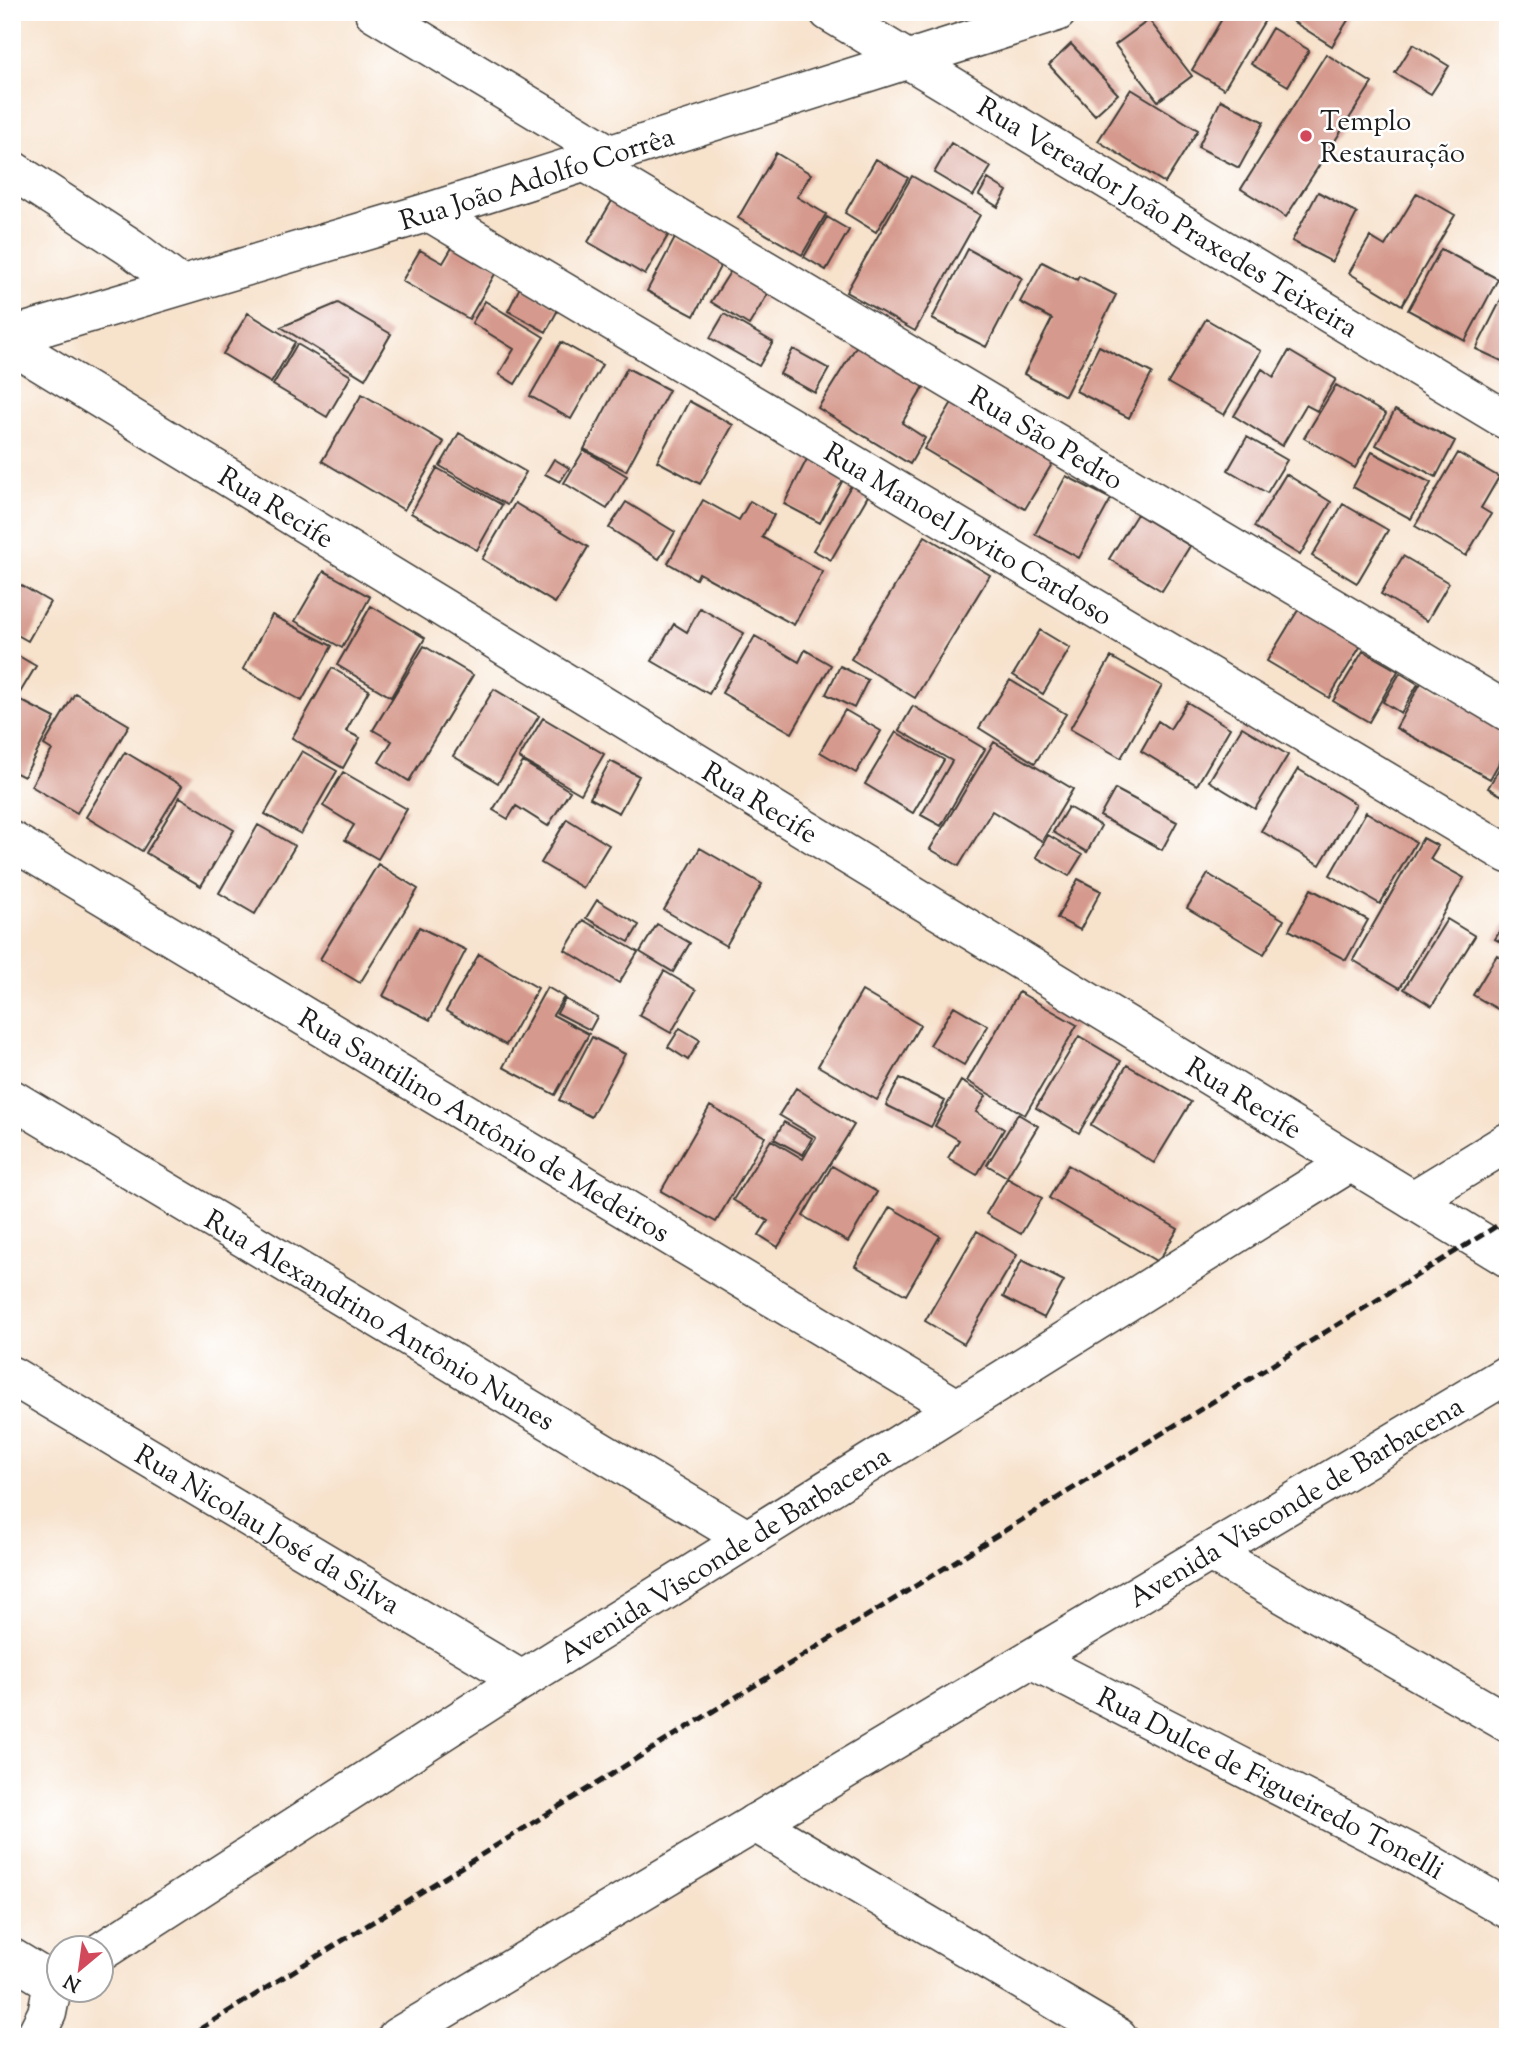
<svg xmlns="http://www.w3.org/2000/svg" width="1520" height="2049" viewBox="0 0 1520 2049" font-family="'Sorts Mill Goudy',serif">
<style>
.building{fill:#d59a8d}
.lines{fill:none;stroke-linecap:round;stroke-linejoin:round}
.minor-casing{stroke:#3d3a36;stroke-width:41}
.major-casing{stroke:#3d3a36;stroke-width:41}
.minor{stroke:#fff;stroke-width:38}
.major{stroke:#fff;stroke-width:38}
.rail{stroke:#1c1c1c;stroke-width:5;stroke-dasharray:10 5;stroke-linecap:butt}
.poi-dot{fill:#d1495b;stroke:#fff;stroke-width:2.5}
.labels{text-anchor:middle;stroke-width:5;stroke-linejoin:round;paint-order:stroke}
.poi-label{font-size:28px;fill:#1c1c1c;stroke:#fff;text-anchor:start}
.street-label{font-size:28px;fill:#1c1c1c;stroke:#fff}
</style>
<rect width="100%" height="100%" fill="#fff"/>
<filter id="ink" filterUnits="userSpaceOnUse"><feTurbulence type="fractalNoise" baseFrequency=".0143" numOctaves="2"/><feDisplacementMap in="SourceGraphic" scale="14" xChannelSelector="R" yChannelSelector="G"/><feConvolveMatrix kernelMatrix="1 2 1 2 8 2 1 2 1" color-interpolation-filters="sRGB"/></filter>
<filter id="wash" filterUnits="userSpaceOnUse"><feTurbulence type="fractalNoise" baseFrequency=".00686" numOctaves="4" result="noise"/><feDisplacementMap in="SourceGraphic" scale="28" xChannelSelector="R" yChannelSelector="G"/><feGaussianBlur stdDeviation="1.57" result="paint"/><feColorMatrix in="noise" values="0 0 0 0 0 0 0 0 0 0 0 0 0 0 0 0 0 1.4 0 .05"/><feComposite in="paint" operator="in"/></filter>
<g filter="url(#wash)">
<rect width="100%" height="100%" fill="#f7e2cc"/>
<g id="blocks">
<!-- building -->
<path class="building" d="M1226,12H1263L1268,15L1224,89L1192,70Z
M1298,12H1353L1332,46L1292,21Z
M1149,20L1192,76L1158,101L1115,45Z
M1272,28L1309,50L1288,86L1251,64Z
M1071,44L1118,94L1095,115L1049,65Z
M1413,44L1449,66L1431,94L1395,73Z
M1326,54L1372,83L1286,217L1241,189Z
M1131,89L1198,130L1165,183L1098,141Z
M1221,100L1264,122L1239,168L1198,147Z
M951,143L991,167L973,196L934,173Z
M776,153L811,174L797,197L826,214L802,255L738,218Z
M876,159L908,178L876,232L845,213Z
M912,176L980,215L915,331L846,292Z
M988,179L1007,191L998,207L979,195Z
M1318,192L1357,213L1332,262L1292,241Z
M1417,193L1455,215L1402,305L1349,273L1370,237L1385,246Z
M613,199L670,232L645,275L588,242Z
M827,217L849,230L826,270L804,257Z
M675,238L722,263L694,316L647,291Z
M456,241L499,267L469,319L402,281L420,250L443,263Z
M968,249L1022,278L986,347L932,319Z
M1441,249L1498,279L1465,341L1408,310Z
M1042,262L1077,280L1079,276L1116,295L1065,396L1024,374L1052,319L1020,302Z
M735,264L772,287L749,325L711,302Z
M1508,286V364L1476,349Z
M520,287L559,308L546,332L508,311Z
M485,301L544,337L515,384L499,374L514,349L472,323Z
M338,303L391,334L365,379L281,327Z
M248,313L295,342L271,383L223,354Z
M724,314L773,342L759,366L710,338Z
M1206,319L1261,351L1224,415L1168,383Z
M561,342L602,365L571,419L530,396Z
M859,342L926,383L902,423L925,438L910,464L818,408Z
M297,344L351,376L327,417L273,385Z
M1099,346L1152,373L1129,418L1076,391Z
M793,349L829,369L815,393L780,374Z
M1289,351L1336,379L1317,411L1306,405L1282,446L1234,416L1262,369L1274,377Z
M627,368L669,390L626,471L584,449Z
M1336,385L1386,414L1355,468L1304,438Z
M362,394L444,442L404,510L322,461Z
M957,394L1058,454L1025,509L924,449Z
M689,401L733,425L700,484L657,461Z
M1395,410L1455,441L1436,477L1376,445Z
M459,433L526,472L507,505L440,466Z
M1247,437L1287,460L1267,493L1228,470Z
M584,450L627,476L607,509L564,483Z
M1372,452L1431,483L1411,519L1353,487Z
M1458,453L1499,477L1481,508L1491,514L1466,556L1415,526Z
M808,457L845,476L820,523L784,504Z
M554,459L569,468L560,482L545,474Z
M437,468L502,505L477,550L411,513Z
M1286,474L1331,502L1300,555L1254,527Z
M1066,476L1111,499L1079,558L1035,534Z
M852,484L869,494L831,560L813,550Z
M703,500L739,520L750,501L774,515L762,537L823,572L794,625L699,573L696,579L668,563Z
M626,502L675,532L659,559L609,528Z
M515,503L588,547L555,603L482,559Z
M1343,504L1388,530L1357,583L1312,556Z
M1137,514L1190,546L1162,591L1109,559Z
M925,536L990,575L915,698L851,659Z
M1403,556L1449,583L1427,621L1381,594Z
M324,571L370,597L342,648L295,621Z
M12,580L50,602L28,641L12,632Z
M1306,597L1368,634L1329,698L1267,661Z
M371,606L425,638L391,697L337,665Z
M700,608L744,633L709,694L652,661L674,624L687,632Z
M272,615L332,646L302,701L243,669Z
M1040,630L1070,648L1043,694L1013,675Z
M755,636L799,662L805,650L831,665L792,733L722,693Z
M424,646L473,675L409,781L379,762L392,741L373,730Z
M1363,651L1398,671L1369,722L1333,701Z
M17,655L36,666L12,706V662Z
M1111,657L1162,686L1121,758L1070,729Z
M840,666L868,680L854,708L826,694Z
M332,668L369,690L346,731L360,738L343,768L292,738Z
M1400,673L1418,684L1401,713L1383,702Z
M1010,680L1066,714L1035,763L979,728Z
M1422,681L1508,728V747L1490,779L1396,728Z
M494,689L539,716L498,783L453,756Z
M75,693L129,725L77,813L31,786L52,750L44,745Z
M20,700L55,718L24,777L12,771V709L14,710Z
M1187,702L1230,728L1197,785L1141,751L1158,721L1170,729Z
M913,706L985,749L941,826L921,815L952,761L899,730Z
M845,710L881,731L856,773L820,752Z
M543,718L604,754L581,794L519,758Z
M1242,727L1288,755L1255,809L1209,781Z
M896,732L944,760L913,813L865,784Z
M994,742L1073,789L1042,841L992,811L959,866L930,849Z
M302,751L337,771L301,834L265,814Z
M125,752L182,786L142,851L86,817Z
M1508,753V799L1488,788Z
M610,761L639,776L619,813L590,798Z
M523,762L570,791L548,826L516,806L508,819L493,810Z
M1298,769L1356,804L1320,865L1261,831Z
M343,772L407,809L378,859L345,840L354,825L323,806Z
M1115,789L1177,822L1162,850L1100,816Z
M180,797L234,830L201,886L146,853Z
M1068,807L1101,826L1087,852L1053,832Z
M1366,812L1416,842L1380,904L1330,875Z
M567,819L609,845L583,888L541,863Z
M258,825L295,846L255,914L219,893Z
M1048,835L1082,855L1069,876L1036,857Z
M1423,838L1438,846L1430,859L1464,878L1400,988L1353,960Z
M700,848L762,884L726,946L664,910Z
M378,864L418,889L360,983L320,959Z
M1208,874L1284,920L1264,954L1187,908Z
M1078,879L1101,891L1080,930L1057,918Z
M1311,889L1368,920L1346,960L1289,930Z
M597,900L639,925L629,942L586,918Z
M1508,918V946L1495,939Z
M1447,919L1475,936L1432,1006L1404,989Z
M583,920L638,952L619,983L565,950Z
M657,924L690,943L673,972L640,952Z
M419,927L466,950L430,1020L383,996Z
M479,954L538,988L506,1045L446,1011Z
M1497,955L1508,962V1015L1473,995Z
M664,971L696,990L671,1033L639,1015Z
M547,987L564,997L553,1015L589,1034L555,1095L503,1067Z
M862,991L920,1025L877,1100L818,1066Z
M1019,992L1077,1025L1025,1115L967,1081Z
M565,999L597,1017L590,1030L557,1013Z
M954,1006L988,1026L964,1065L930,1045Z
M680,1028L700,1040L688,1060L668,1047Z
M1079,1036L1121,1061L1079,1133L1036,1108Z
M592,1037L625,1054L591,1117L559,1100Z
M1127,1065L1191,1102L1154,1163L1091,1125Z
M900,1078L945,1101L931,1127L886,1105Z
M961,1081L986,1096L976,1112L1004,1129L977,1175L948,1158L959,1140L935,1126Z
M796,1088L854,1125L778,1247L759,1235L768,1221L733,1200L771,1140L803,1159L816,1137L779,1115Z
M710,1106L765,1137L716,1222L661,1191Z
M1018,1114L1038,1126L1007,1177L987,1165Z
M784,1122L812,1138L803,1155L774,1139Z
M1068,1165L1178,1229L1158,1262L1049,1198Z
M832,1166L877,1192L848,1242L803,1216Z
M1007,1178L1042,1198L1021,1234L986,1214Z
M890,1207L940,1236L906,1295L855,1266Z
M977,1231L1017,1255L964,1344L925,1321Z
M1022,1260L1064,1281L1044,1318L1003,1297Z"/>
</g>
</g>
<g filter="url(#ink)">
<use href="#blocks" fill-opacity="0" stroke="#3d3a36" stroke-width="2"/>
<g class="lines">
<!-- minor casing -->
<g class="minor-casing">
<g id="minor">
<path d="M374,12L611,155"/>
<path id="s1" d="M829,12L1508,421"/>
<path id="s2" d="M586,163L1508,712"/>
<path d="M12,170L130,247L180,285"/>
<path id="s3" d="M429,212L1508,854"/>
<path id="s4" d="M12,345L1508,1258"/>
<path id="s5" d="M12,841L957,1408"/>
<path id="s6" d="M12,1099L747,1539"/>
<path d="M1413,1200L1508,1142"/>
<path id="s7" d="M12,1376L522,1680"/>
<path d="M1210,1552L1508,1723"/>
<path id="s8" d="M1031,1659L1416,1856L1508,1909"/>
<path d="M755,1823L1118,2037"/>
<path id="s9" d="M102,1951L522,1680L1351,1162"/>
<path d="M12,1958L53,1983"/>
<path d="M35,2037L47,2013L53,1983L60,1978"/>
<path id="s10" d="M397,2037L1508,1374"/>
</g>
</g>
<!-- major casing -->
<g class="major-casing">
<g id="major">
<path id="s11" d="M12,336L429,212L1057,12"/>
</g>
</g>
<!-- minor -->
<use href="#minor" class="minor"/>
<!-- major -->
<use href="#major" class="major"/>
<!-- rail -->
<path class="rail" d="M187,2037L1508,1219"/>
</g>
</g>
<!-- markers -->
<circle class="poi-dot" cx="1306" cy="136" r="7"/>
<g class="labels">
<!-- poi labels -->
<g class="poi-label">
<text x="1320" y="130">Templo<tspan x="1320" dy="32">Restauração</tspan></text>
</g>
<!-- street labels -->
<g class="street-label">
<text dy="10" stroke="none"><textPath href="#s11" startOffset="548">Rua João Adolfo Corrêa</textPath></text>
<text dy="10" stroke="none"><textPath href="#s1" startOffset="396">Rua Vereador João Praxedes Teixeira</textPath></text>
<text dy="10" stroke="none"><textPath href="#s2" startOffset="536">Rua São Pedro</textPath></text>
<text dy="10" stroke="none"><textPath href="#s4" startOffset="310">Rua Recife</textPath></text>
<text dy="10" stroke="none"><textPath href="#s3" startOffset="628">Rua Manoel Jovito Cardoso</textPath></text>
<text dy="10" stroke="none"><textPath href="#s4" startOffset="877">Rua Recife</textPath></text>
<text dy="10" stroke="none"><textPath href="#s4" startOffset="1444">Rua Recife</textPath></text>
<text dy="10" stroke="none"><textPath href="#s5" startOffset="551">Rua Santilino Antônio de Medeiros</textPath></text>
<text dy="10" stroke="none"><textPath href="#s6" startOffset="429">Rua Alexandrino Antônio Nunes</textPath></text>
<text dy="10" stroke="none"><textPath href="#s10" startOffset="1046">Avenida Visconde de Barbacena</textPath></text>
<text dy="10" stroke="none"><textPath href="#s7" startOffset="298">Rua Nicolau José da Silva</textPath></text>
<text dy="10" stroke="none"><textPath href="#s9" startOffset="738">Avenida Visconde de Barbacena</textPath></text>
<text dy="10" stroke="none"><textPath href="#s8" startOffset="270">Rua Dulce de Figueiredo Tonelli</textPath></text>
</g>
</g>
<!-- margin -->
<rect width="1520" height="2049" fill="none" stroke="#fff" stroke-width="42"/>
<!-- north arrow -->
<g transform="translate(80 1969) rotate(209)"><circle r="33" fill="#ffffff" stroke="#a4a4a4" stroke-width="2"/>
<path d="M0-5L12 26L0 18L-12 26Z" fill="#d1495b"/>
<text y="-10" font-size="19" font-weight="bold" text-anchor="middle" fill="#1c1c1c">N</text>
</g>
</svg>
